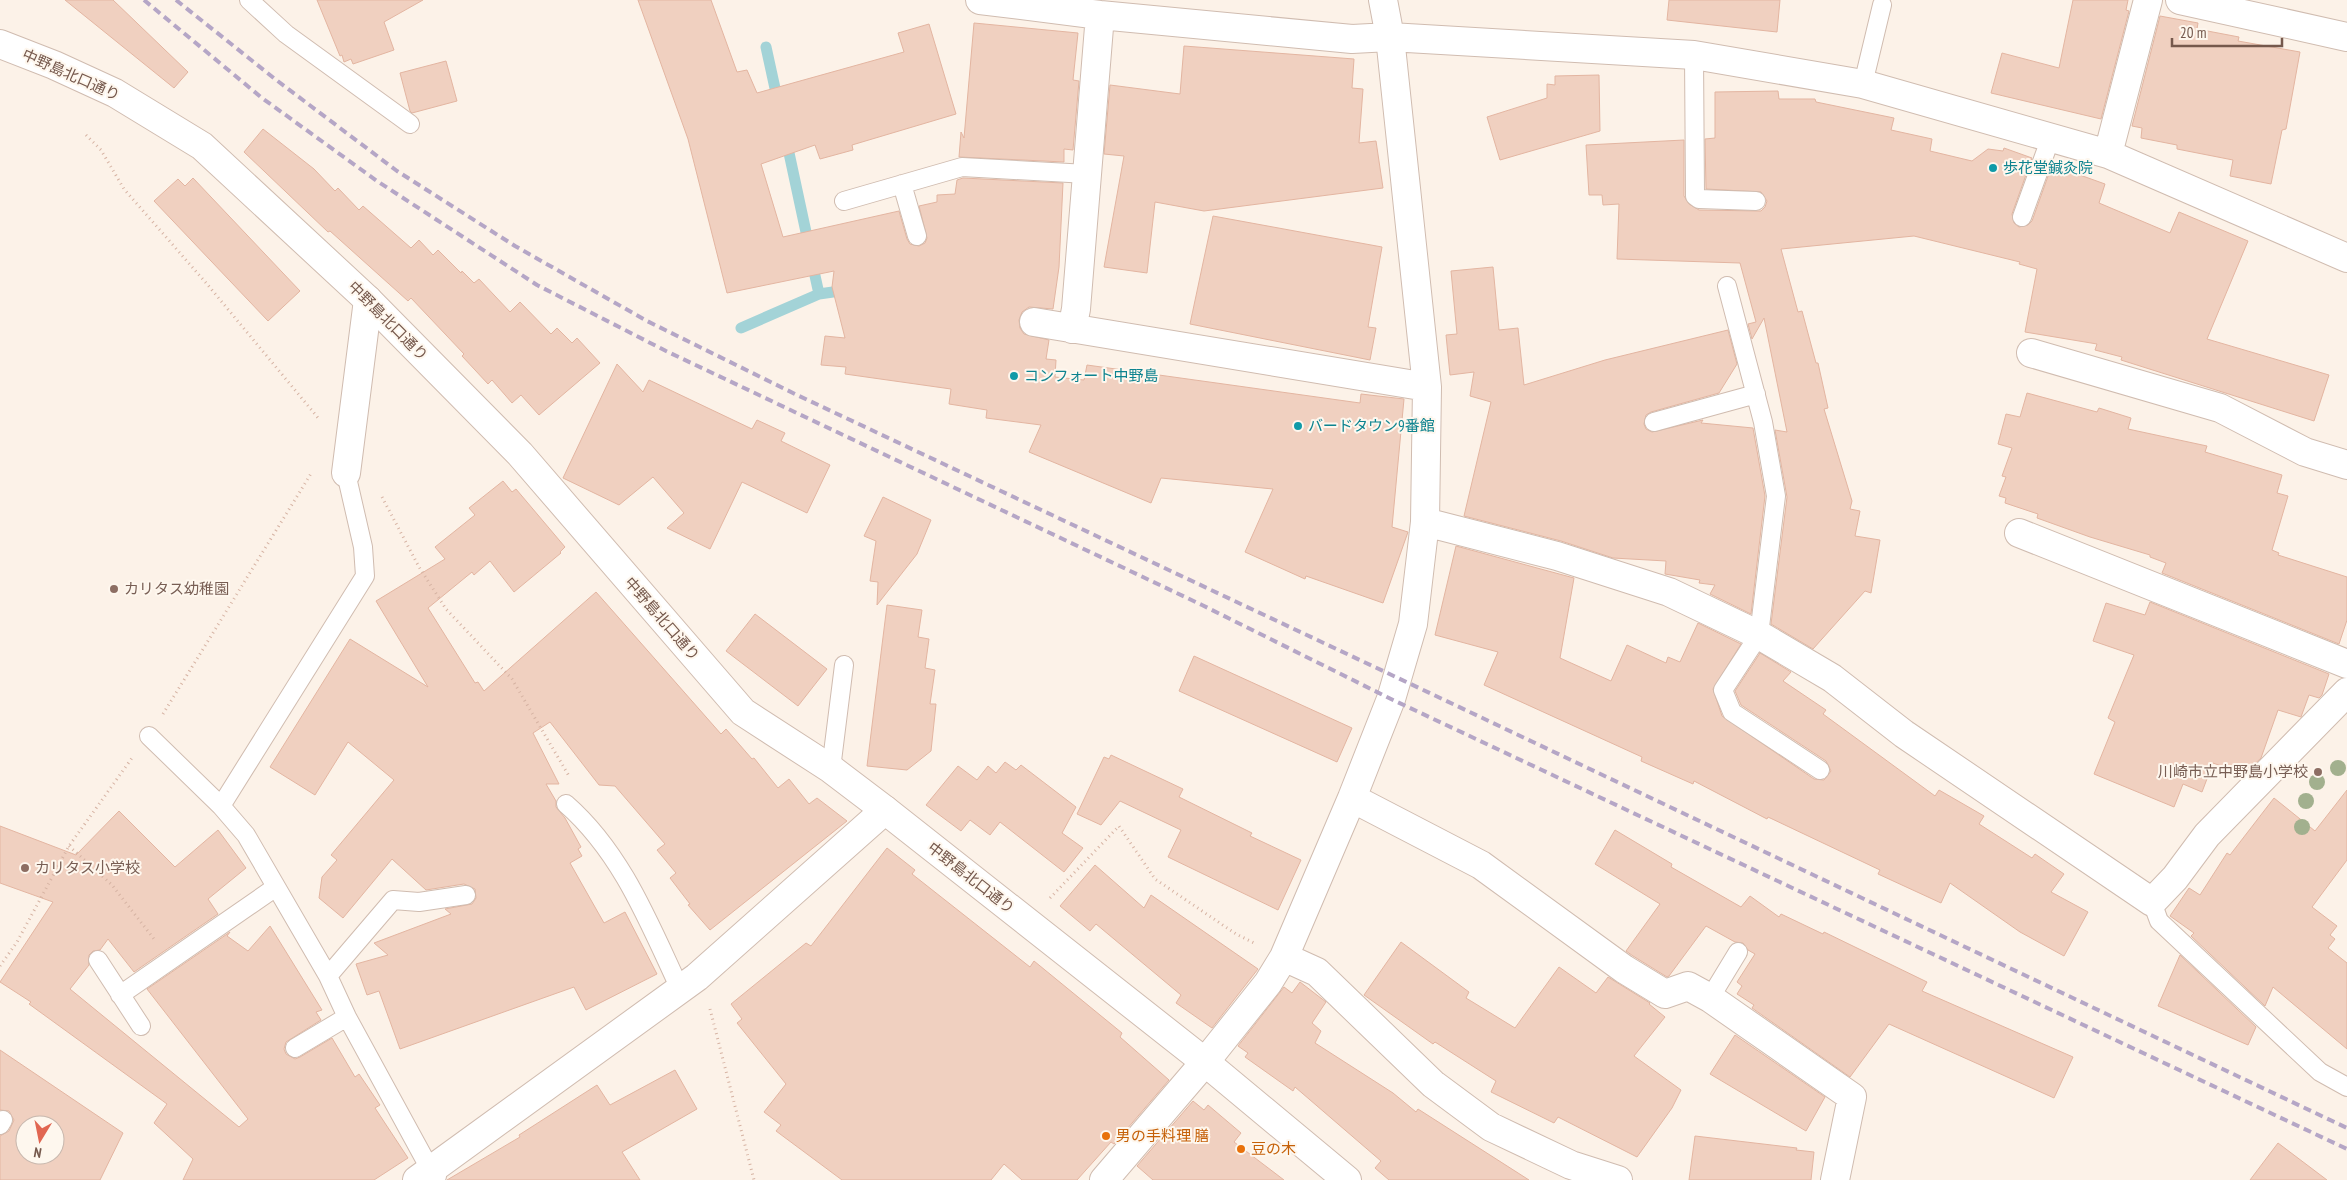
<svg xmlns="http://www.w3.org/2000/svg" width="2347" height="1180" viewBox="0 0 2347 1180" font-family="'PT Sans Narrow','Noto Sans JP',sans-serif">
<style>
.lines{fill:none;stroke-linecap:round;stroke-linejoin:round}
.stream{stroke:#a3d3d7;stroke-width:11}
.building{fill:#f0d0c0;stroke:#e3b5a1;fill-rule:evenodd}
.service-casing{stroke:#d0bcb0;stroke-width:20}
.minor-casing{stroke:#d0bcb0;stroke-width:30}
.tertiary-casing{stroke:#d0bcb0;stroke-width:30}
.path{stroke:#d6b3a3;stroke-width:3;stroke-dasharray:1 4;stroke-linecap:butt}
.service{stroke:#fff;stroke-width:18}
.minor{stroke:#fff;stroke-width:28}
.tertiary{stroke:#fff;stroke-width:28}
.rail{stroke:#b5a6c6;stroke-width:4;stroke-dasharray:8 5;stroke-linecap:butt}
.tree{fill:#a2b08e}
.culture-dot{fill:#0f9aa8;stroke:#fef7ee;stroke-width:2}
.education-dot{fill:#8d6e63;stroke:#fef7ee;stroke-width:2}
.food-dot{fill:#e8710a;stroke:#fef7ee;stroke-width:2}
.labels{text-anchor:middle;stroke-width:4;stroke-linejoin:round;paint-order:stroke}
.street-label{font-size:15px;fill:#75584c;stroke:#fef7ee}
.culture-label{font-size:15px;fill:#0d838f;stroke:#fef7ee;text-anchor:start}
.education-label{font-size:15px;fill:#785e54;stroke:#fef7ee;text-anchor:start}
.food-label{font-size:15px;fill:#c56008;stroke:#fef7ee;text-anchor:start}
</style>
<rect width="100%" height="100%" fill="#fcf2e8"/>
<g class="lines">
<!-- stream -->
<path class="stream" d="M766,47L778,102
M786,139L809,246
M812,262L819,294
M741,328L819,294L847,290"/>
</g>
<!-- building -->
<path class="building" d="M65,0H113L188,72L174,88Z
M317,0H423L384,22L394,50L353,64L351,59L344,62L342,55L340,56Z
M638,0H711L737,72L747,70L757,93L904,52L898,33L929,24L956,114L852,145L853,150L820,159L815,145L761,164L783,237L899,211L907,239L910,244L919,246L925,243L927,238L919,206L937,202V195L955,194L957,180L963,178L1063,183L1059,267L1053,309L1029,307L1022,312L1019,320L1020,328L1024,334L1049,340L1046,359L1056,360L1055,377L1084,380L1087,365L1360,403L1361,394L1404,399L1392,527L1408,532L1383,603L1306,576L1305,579L1245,552L1273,489L1161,478L1151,503L1029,452L1041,425L986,418L987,410L949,404L951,389L845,374L846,367L821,365L825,336L845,338L832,287L834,271L727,293L688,139Z
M1669,0H1780L1777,32L1667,20Z
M2073,0H2128L2126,10L2129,11L2101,119L1991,93L2002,53L2059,68Z
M2160,16L2198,23L2197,29L2239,37L2238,41L2300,52L2286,129L2282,130L2271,184L2230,176L2233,160L2177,149V145L2141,138L2142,128L2132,126Z
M974,23L1078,33L1073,80L1079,81L1073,150L1064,149V162L959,157L961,132L964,138Z
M1184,46L1354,59L1352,88L1363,89L1359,143L1376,141L1383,188L1204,211L1155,202L1147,273L1104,267L1124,156L1104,154L1110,85L1180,94Z
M446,61L457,101L412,113L410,111L400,73Z
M1599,75L1600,131L1500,160L1487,117L1547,98V84L1555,85V76Z
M1778,91L1779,99H1815L1816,102L1894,118L1891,130L1932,139L1930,151L1972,161L1988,149L2003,151L2004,148L2032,158L2012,214L2014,223L2019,227L2028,225L2032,221L2052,165L2105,184L2099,203L2170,233L2179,212L2248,241L2207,339L2329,375L2314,421L2121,360L2122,357L2095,350L2097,344L2025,332L2037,269L2019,264L2020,262L1914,236L1781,249L1798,312L1802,311L1816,363H1818L1828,408L1824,409L1852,501L1850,509L1860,511L1855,536L1880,540L1871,593L1865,591L1813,649L1771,624L1787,497L1775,430L1787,432L1764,318L1752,339L1748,324L1756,322L1740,263L1617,259L1619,204L1603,205L1602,195H1589L1586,145L1684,140V196L1689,204L1699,210L1761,211L1765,207L1767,201L1761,192L1706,189L1705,139L1715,138V92Z
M263,129L314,169L335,191L338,188L359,210L363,206L411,248L419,240L433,255L438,250L461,273L462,271L474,283L479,279L510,312L520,302L551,334L557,328L572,343L577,338L600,363L539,415L521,395L512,403L492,380L488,384L462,356L464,354L411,298L408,301L330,231L328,232L244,152Z
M193,178L300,291L268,321L154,201L178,179L185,186Z
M1213,216L1382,247L1368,327L1376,328L1370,360L1190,324Z
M1493,267L1499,330L1518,328L1524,385L1605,360L1728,330L1737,364L1719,393L1651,412L1646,415L1644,424L1646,429L1652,432L1703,420L1701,423L1753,428L1765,496L1751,614L1710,594L1715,585L1699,583L1700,580L1665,574L1666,561L1613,558L1561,541L1464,516L1491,402L1470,396L1474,372L1450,375L1446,335L1457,334L1451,271Z
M617,364L643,392L649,380L752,429L757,420L785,433L781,441L830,465L807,513L742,482L710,549L667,528L684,513L653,477L619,505L563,478Z
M2027,393L2097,412L2099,408L2131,418L2128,429L2207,446L2205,452L2282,475L2277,493L2288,496L2272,550L2279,553L2278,555L2347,577V620L2339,644L2162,573L2166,563L2150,557V555L2090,537L2037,518L2038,514L2005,503L2006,498L1999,496L2006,477L2002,476L2012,448L1998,444L2006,414L2020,417Z
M503,481L512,492L516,489L565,547L560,552L561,553L514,592L490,561L474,575L472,572L428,608L475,683L478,682L484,691L596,592L721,734L726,729L752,759L754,758L778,788L789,779L809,804L817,798L847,821L710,930L688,905L690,904L670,878L676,873L657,850L665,844L615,786L599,785L550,722L533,733L559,784H546L556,801V807L565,818L581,847L578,849L582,856L570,863L604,923L625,912L657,974L586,1010L574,987L400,1049L379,991L367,995L356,964L388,955L374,943L451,914L445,909L472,904L476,898L475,889L464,884L426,890L392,859L343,918L319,898L322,877L337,860L331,855L394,780L348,742L315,795L270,767L350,639L428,687L376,601L445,559L435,547L475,515L469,508Z
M883,497L931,520L917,554L877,605L878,582L870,581L876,541L864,536Z
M1456,546L1574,578L1560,658L1611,681L1627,645L1666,663L1668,657L1680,662L1698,623L1741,644L1713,689L1722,716L1814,779L1824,780L1831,771L1826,761L1741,705L1735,691L1760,653L1791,672L1783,681L1826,710L1823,714L1935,796L1939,790L1984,816L1979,824L2032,858L2035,854L2064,874L2051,892L2088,912L2064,956L2020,932L1950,883L1941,903L1878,874L1880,870L1768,817L1767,819L1694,781L1693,784L1641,761L1642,757L1484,685L1498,652L1435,635Z
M2150,602L2329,674L2322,695L2319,698L2309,695L2301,717L2278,710L2261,758L2244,774L2213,763L2202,792L2183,784L2174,807L2094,774L2115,722L2108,718L2134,655L2093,641L2106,603L2145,615Z
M887,605L922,610L918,637L929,639L925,668L935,670L930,704H936L931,751L907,770L867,766Z
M755,614L827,669L798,706L726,651Z
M1194,656L1352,728L1337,762L1179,691Z
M1111,755L1183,789L1179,797L1252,833L1250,836L1301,860L1278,910L1168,857L1181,830L1120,801L1101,825L1077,814L1104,757L1109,759Z
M1005,762L1016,770L1021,765L1076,807L1062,833L1083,848L1064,872L1000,822L990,835L970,820L961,831L926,805L958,766L977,780L988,766L996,773Z
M2347,790V860L2312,907L2337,926L2330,935L2335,939L2328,948L2347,963V1049L2273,987L2265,1006L2191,936L2194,933L2170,916L2189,888L2200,895L2227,853L2230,855L2274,798L2315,831Z
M119,811L175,867L218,830L246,868L208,899L218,914L134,972L108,939L100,950L93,951L89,955V965L70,989L239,1127L248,1119L147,989L230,932L227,936L248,951L270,926L322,1010L316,1012L321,1020L286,1042L284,1049L286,1054L295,1059L300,1057L332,1038L355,1077L359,1074L380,1105L375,1108L408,1158L374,1180H183L193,1159L154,1123L167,1104L29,1004L31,1002L0,982L53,902L0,883V826L76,855Z
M1615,830L1672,864L1671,867L1741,907L1750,896L1779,917L1781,914L1823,934L1824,932L1927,982L1922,991L2073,1057L2054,1098L1889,1024L1850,1077L1752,1008L1754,1005L1737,994L1742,986L1737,982L1755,954L1748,950L1743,943L1735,942L1706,926L1669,976L1667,977L1633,956L1626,951L1660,904L1595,864Z
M887,848L915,870L912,874L1030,967L1034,961L1122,1033L1120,1037L1169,1080L1114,1144L1111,1142L1077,1180H1022L1004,1164L991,1180H842L776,1131L781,1125L764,1112L786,1084L737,1023L742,1019L731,1004L806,943L811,946Z
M1095,865L1144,908L1151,895L1258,969L1212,1028L1176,1003L1181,995L1096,924L1090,931L1060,906Z
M1401,942L1469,992L1466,998L1515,1028L1559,967L1596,993L1608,977L1650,1003L1649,1004L1665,1017L1634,1056L1681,1090L1672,1108L1637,1157L1558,1117L1554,1123L1491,1092L1496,1081L1435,1042L1433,1044L1364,995Z
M2180,955L2256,1027L2248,1045L2158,1006Z
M1300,982L1326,1002L1312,1023L1321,1031L1315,1043L1393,1093L1416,1112L1418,1109L1529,1180H1389L1375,1168L1381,1161L1295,1087L1293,1091L1245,1057L1248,1053L1238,1046L1284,987L1292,993Z
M1735,1035L1825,1097L1806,1131L1710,1074Z
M0,1050L123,1133L100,1180H0V1136L9,1131L14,1120L9,1111L0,1110ZM25,1125H55V1155H25Z
M675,1070L697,1109L622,1152L640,1180H447L520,1137L519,1135L597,1085L610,1105Z
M1193,1101L1204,1110L1208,1105L1241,1133L1234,1142L1284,1180H1153L1137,1166Z
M1695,1136L1797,1148L1796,1150L1814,1152L1811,1180H1689Z
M2278,1143L2327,1180H2250Z"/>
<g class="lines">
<!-- service casing -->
<g class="service-casing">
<path id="service" d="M249,0L286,34L410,124
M1694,55L1695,196L1699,199L1756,201
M1863,84L1882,5
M902,184L917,236
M844,201L962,167L1087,174
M2022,217L2051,137
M1727,286L1763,422L1776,496L1759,635L1723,690L1732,712L1820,770
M1654,422L1756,394
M149,736L221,806L246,835L328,976L347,1017L430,1169L437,1176
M831,769L844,665
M566,804C622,853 649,923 680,989
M221,806L365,576L363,547L346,473
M2152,902L2159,921L2320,1072L2347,1087
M98,960L141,1026
M328,976L393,900L419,902L466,895
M120,995L276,887
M1710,998L1738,952
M295,1048L347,1017
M0,1125L3,1120"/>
</g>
<!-- minor casing -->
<g class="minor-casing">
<path id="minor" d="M980,0L1100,15L1352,39L1390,37L1694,55L1863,84L2108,154L2347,258
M2180,0L2347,37
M2108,154L2148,0
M1034,322L1427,387
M1072,329L1076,309L1100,15
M2031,353L2220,408L2305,452L2347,465
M346,473L368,300
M1425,522L1557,556L1669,592L1759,635L1832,678L1904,734L2152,902L2175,878L2207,835L2347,692
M2019,533L2347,664
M1352,798L1481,865L1624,969L1665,994L1688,986L1710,998L1852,1097L1835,1180
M1284,957L1317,972L1433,1084L1491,1127L1571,1165L1618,1180
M417,1180L697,977L885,810
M1104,1180L1205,1062L1268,983L1284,957L1352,798L1391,699L1413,624L1425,522L1427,387L1390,37L1383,0"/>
</g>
<!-- tertiary casing -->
<g class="tertiary-casing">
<path id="tertiary" d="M0,44L54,65L115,93L202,146L368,300L520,454L743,712L831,769L885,810L1205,1062L1347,1180"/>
</g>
<!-- path -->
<path class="path" d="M86,135L101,150L124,189L207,284L319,419
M382,497L419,567L446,609L512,679L569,776
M163,714L312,472
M69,846L112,885L154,939
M1050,898L1119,826L1155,879L1236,934L1254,943
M0,966L17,942L69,846L132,758
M710,1009L754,1180"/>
<!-- service -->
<use href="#service" class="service"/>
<!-- minor -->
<use href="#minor" class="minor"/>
<!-- tertiary -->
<use href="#tertiary" class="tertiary"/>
<!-- rail -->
<path class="rail" d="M144,0L262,98L377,181L537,285L666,351L1202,605L1391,699L2347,1149
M176,0L275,79L397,171L515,246L647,321L795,394L1398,678L2347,1128"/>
</g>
<!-- trees -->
<g class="tree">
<circle cx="2338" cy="768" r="8"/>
<circle cx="2317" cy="782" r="8"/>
<circle cx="2306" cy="801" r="8"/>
<circle cx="2302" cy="827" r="8"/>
</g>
<!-- markers -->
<g class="culture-dot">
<circle cx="1993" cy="168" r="5"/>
<circle cx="1014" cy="376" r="5"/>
<circle cx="1298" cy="426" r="5"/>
</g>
<g class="education-dot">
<circle cx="114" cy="589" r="5"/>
<circle cx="2318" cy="772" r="5"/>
<circle cx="25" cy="868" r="5"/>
</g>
<g class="food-dot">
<circle cx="1106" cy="1136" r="5"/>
<circle cx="1241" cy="1149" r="5"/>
</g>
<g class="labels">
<!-- street labels -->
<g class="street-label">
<text transform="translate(71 75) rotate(24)" y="5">中野島北口通り</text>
<text transform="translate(388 321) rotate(45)" y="5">中野島北口通り</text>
<text transform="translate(662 619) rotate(49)" y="5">中野島北口通り</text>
<text transform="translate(971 878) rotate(38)" y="5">中野島北口通り</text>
</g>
<!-- culture labels -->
<g class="culture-label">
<text x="2003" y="173">歩花堂鍼灸院</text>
<text x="1024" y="381">コンフォート中野島</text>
<text x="1308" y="431">バードタウン9番館</text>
</g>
<!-- education labels -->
<g class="education-label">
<text x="124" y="594">カリタス幼稚園</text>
<text x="2308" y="777" text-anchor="end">川崎市立中野島小学校</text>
<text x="35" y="873">カリタス小学校</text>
</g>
<!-- food labels -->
<g class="food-label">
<text x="1116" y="1141">男の手料理 膳</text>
<text x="1251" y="1154">豆の木</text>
</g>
</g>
<!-- north arrow -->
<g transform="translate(40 1140) rotate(190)"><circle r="24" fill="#fef7ee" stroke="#c7b7ad"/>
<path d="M0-4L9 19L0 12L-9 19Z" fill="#e16651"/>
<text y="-8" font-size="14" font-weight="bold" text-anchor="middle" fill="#75584c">N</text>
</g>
<!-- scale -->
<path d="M2172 38v8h110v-8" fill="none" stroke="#75584c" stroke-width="2.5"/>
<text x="2180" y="38" font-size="15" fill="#75584c" stroke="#fef7ee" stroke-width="4" paint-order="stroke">20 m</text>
</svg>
